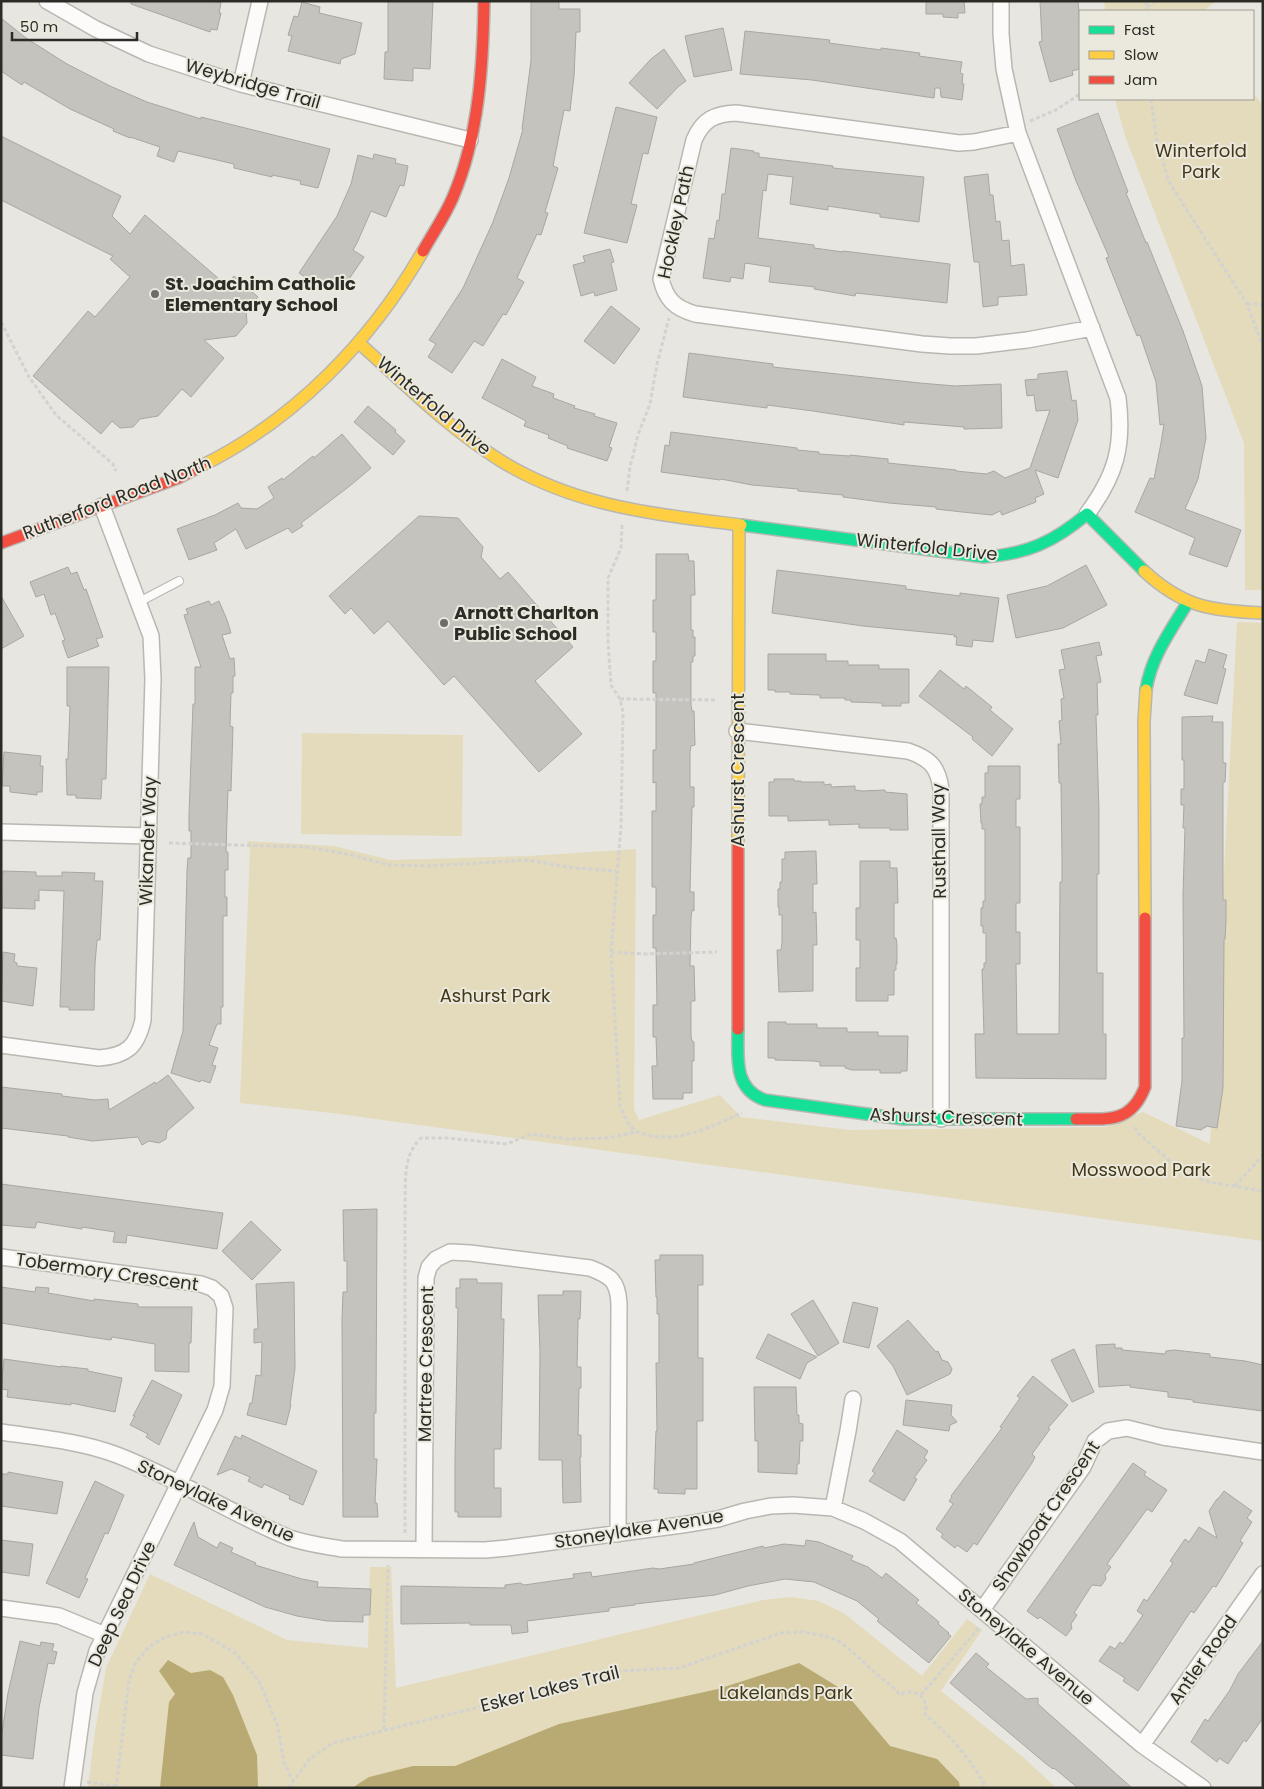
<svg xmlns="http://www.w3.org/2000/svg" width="1264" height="1789" viewBox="0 0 1264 1789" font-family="Poppins,sans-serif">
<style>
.green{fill:#e3dbbc}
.water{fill:#b8aa72}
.building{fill:#c4c3be;stroke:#a9a7a3}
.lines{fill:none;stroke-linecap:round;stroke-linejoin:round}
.lane-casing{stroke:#b8b7b2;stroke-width:10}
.street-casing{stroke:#b8b7b2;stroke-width:18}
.fast-casing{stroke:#b8b7b2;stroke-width:14}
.slow-casing{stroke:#b8b7b2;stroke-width:14}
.jam-casing{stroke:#b8b7b2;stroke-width:14}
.path{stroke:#d2d2d0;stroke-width:3;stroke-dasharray:4 2.5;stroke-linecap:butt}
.lane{stroke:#fcfbfa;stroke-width:8}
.street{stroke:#fcfbfa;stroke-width:15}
.fast{stroke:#16e098;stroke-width:11}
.slow{stroke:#ffcf43;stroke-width:11}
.jam{stroke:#f24e42;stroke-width:11}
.poi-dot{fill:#6e6d68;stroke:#ebe8dd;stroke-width:2}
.labels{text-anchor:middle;stroke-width:4;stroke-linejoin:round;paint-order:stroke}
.street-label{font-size:18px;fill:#2c2c27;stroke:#ebe8dd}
.park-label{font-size:18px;fill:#413917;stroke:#ebe8dd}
.poi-label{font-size:18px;font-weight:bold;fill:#2c2c27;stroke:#ebe8dd;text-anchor:start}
</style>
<rect width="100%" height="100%" fill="#e8e6e0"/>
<!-- green -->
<path class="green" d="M1104,1H1216L1204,11H1105Z
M1253,93L1263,105V590H1245L1244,443L1125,136L1115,99H1253Z
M1237,622L1263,623V1241L332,1113L240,1103L250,849L247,841L334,846L390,860L529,856L636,849L634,1109L639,1120L720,1095L741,1117L850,1130L1106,1127L1143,1112L1210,1144Z
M302,733L463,735L462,836L301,834Z
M370,1567H391L396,1688L763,1600L791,1597L819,1601L845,1614L922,1676L967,1619L982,1630L941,1691L1023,1757L1056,1788H88L94,1738L106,1668L150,1574L287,1640L368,1648Z"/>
<!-- water -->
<path class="water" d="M168,1660L191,1673L210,1670L223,1677L233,1695L257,1755L258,1788H160L169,1702L175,1694L159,1671Z
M799,1663L843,1690L890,1746L937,1759L959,1782L960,1788H352L369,1777L413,1766H455L559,1724L718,1689Z"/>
<!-- building -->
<path class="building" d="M131,1H213L221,3L219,13H221L217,30L211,29L210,32L131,4Z
M388,1H433L430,69L413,68V81L384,79L385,52H388Z
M531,1H559V9H580V32H576L574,76L570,111L564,110L553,166L558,168L545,212L548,213L541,235L537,234L517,278L524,282L506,315L503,314L483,346L474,341L452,373L428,357L436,344L429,340L463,288L493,222L509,178L523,129H522L531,61Z
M926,1H964L965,13H958V18L943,17V14H926Z
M1040,1H1078L1080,22V69L1072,71L1073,75L1070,76L1050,82L1039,42L1042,41Z
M302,2L320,7L319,13L362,23L355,54L341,59L340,64L288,51L292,36L288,35L294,16L298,17Z
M1,18L26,38L67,64L110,86L147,102L201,119V117L330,149L318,188L300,184L301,181L272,175V177L234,168V164L178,151L174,162L157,156L160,147L130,137V138L113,131L114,129L70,109L24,82L22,85L1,71Z
M723,28L732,70L694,77L685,36Z
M745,31L830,40L829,43L881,50V48L920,53L919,56L962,62L960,73L963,74L962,84H964L962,100L941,97L940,88H935L934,98L812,80L740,74Z
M664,49L686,81L679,86L657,109L629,83L651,59Z
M616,107L657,117L648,154L643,153L631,204L637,205L627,243L584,233Z
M1098,113L1128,192L1126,193L1146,243L1147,242L1183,331L1202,386L1206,438L1198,479L1185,509L1241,530L1227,567L1189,554L1195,538L1135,512L1150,478L1154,479L1161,443L1164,424L1160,425L1156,382L1140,335L1137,336L1123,301L1106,258L1109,257L1076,181L1057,129Z
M1,136L121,196L112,216L130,234L145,215L226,285L234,276L258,297L246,310L247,323L236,336L204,340L224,358L191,397L182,389L158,416L140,419L133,427L120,428L112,421L101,434L33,376L88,311L95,317L130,277L110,259L113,256L1,200Z
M731,148L754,151V153H759V157L833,166V168L924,177L919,222L880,217V214L828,206V210L790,204L793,177L768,174L766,191L763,190L758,238L814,245V248L843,252V251L950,264L947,303L856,293L855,296L814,289L815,287L769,282L771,267L745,263L743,279L731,277L730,282L703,278L709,238L714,239L717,220L719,221L722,194H725Z
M374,154L396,159L395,163L408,166L404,186L400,185L386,217L371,211L357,243L353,250L364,257L343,288L330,279L323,290L299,273L337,216L351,184L358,155L373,159Z
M988,174L990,195H993L996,222L1000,221L1002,241L1009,240L1011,266L1024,264L1027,295L998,297V305L983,307L979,262H974L964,177Z
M610,249L614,262L611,263L617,290L595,296L594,292L581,296L573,265L585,262L583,256Z
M611,306L640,329L614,364L584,341Z
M689,353L773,364V367L920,383L955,386L1001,384L1002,428L964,429V427L904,422V425L813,411L767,405V408L683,397Z
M502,359L536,377L532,386L554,394L553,398L575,406L574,408L595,414L594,416L617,423L609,447L612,448L607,461L567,448L568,446L548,438L549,435L524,426L526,421L482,398Z
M1067,371L1072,401L1076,400L1078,420L1058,478L1035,470L1044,494L1035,498L1036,502L1002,515L1000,511L992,515L962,512L936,509V507L889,503L843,497V495L798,491V489L752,485L721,479L720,480L661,472L665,445L669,446L671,432L797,448V450L819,452V454L850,456V455L888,459V463L956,470V471L986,474L994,471L1005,478L1030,468L1050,410L1036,411L1034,395L1027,396L1025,380L1038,379V374Z
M368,406L396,430L395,432L405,441L393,455L354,422Z
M342,434L371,468L351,485L301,523L303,526L292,533L288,528L246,549L236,529L214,543L217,550L189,560L177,529L215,515L238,503L241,508L257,509L274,498L268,487L282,478L283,480L313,456L314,458Z
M419,516L458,518L483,547L481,557L500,579L508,572L573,647L535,681L582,734L539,772L454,676L444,685L388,621L374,634L351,608L345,614L329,596Z
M656,554H688L689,561H694L695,595H691V630H693V637H695V656H693V662H691V705L692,711H694L695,745L691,746L690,752V787H694V807H692L690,892H694V911L692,910L691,918L690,966H694L695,1001H691V1036L692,1041L694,1042V1061H692V1093H683V1099H653L652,1066H657L656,1037H653V1005H657L656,948H653V915H656V887H652V811H656V782L653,783V750H656V693H653V661H656V632H653V600H656Z
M1086,565L1107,605L1063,628L1016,638L1007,595L1047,586Z
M68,567L71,574L77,572L84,590L86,589L103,637L96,639L99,646L68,658L62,641L65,640L55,613L51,615L44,594L36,597L30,582Z
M777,570L906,586V589L960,596V593L999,598L993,642L973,640L972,647L956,645L957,637H954L955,635L863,626L772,613Z
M1,596L24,636L1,649Z
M209,601L211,605L219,601L227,620L231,633L222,635L230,659L234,658L235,676H233V693H231L230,726L233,727L231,791L228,790L227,818L226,852H228V870H225V897H227V916H223V1007H221V1024H217L209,1045L218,1048L212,1065L216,1066L210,1083L201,1080L200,1082L171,1073L183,1031L187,871L188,858H191V831H189V815L193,704H195V667H201L184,615L188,614L186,609Z
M1099,642L1102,655L1096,656L1101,682L1097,683L1098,715H1096L1099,811V874H1097V973H1103V1034H1106V1079L976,1078L975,1034H984L982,969H984V963H986V933H983V926H981V908H983V901H985V829H982V823H981L980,804H982V797H985V773H988V766H1020V799H1016V827H1020V903H1016V932H1020V964H1016L1017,1034H1059L1060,882H1062V857L1061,783H1059L1058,744H1061L1059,721L1062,720L1061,699L1064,698L1059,670L1065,669L1061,650Z
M1209,649L1227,655L1223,668L1226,669L1217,704L1184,695L1196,660L1205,663Z
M768,654H826V661H848V665H879V669H909V703H901V706H882V703L851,702V700H845V698H820V695L790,694V692H775V690H768Z
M67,667H109L106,779H102L101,799L76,798V795H67L66,759H68L70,706H67Z
M940,670L964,689L966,686L992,707L990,710L1013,729L992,756L972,739L973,737L919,696Z
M1213,716L1212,722H1223V763H1226L1225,782H1223V900H1226V920L1225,939H1224L1223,1088L1217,1128L1206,1126L1205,1128H1202V1130L1176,1126L1182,1081V1038H1184L1183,895L1185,828H1183L1184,805H1181V789H1184V760H1182V717Z
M4,752L41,756L40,766H43L42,792H37V795L10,792V786H2Z
M774,779H794V781H801V782H824V785L831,784V787L855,786V790L862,791L885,790V792L907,794L908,830H890V828H859V824L829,825V820L788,821V816H769V782H774Z
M816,851L817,884H813V913L816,912L817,945H813V991L779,992L777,950H781L782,943V915H779V907H778V889H780V882H782V859H785V852Z
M860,861H890V868H897L898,903H894V938H896L897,945V964H896V970H894V995H888V1001H856V968H860V940H856V908H860Z
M3,871L36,872V876H62V872L95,873L94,881H103L100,940H97L95,964L94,1010H69V1007H60L64,891L39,890V901L35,900V909L2,908L1,873H3Z
M3,952L15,954L14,962L17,963V966L37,968L33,1006L1,1001Z
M768,1022H786V1024H817V1028H847V1032H878V1036H908L907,1071H901V1073H880V1070H852L845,1068V1066H820V1062L814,1061L775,1060V1058H768Z
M168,1075L194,1108L167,1131L166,1139L159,1143L149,1141L142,1145L138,1137L92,1141L68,1137V1136L1,1128V1087L62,1094V1096L95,1100L108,1099L109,1110L155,1082L156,1084Z
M1,1184L223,1213L217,1249L127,1235L126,1243L113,1242L115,1232L82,1227V1229L37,1222L35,1228L1,1225Z
M377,1209L376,1413H374V1459H377L375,1503H377L378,1517H343L342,1319L343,1292H347V1261H344L343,1210Z
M251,1221L281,1250L252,1280L222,1251Z
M660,1255H703V1285H698V1358H703V1421H697V1489H685V1494L658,1493V1489H654L656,1431H657L656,1363H659V1314H657V1297H656L655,1260H660Z
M460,1279H477V1283H502L501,1319H504L501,1449H494V1488H501V1517H458V1512H455V1459L458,1308H456V1288H460Z
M294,1282L295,1368L290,1405H291L286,1425L247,1415L250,1403H252L256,1375L261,1376L262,1342L254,1343V1329H258L256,1284Z
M1,1287L35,1292L36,1287L49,1288L48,1293L94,1301V1299L138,1304V1307H192L191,1343H189V1372L155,1371V1344L112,1337L111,1340L90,1337L1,1323Z
M563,1291H581L580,1319H578V1323L577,1367H581V1388H579L578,1435H581V1457H580L581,1502L563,1503L562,1460H539L540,1352L538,1295H563Z
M813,1300L839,1343L818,1356L791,1314Z
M853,1302L878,1308L869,1348L843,1342Z
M908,1320L936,1352L938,1351L942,1360L948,1362L952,1369L950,1374L907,1395L893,1366L877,1346Z
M768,1334L817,1357L807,1363L800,1379L756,1358Z
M1115,1344V1348H1122V1350L1165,1354L1166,1351L1174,1350L1210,1354V1357L1245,1361L1263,1365V1411L1193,1402V1400L1168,1397V1392L1130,1387V1385L1099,1387L1096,1345Z
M1074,1349L1094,1392L1072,1402L1051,1360Z
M4,1359L61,1367V1366L88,1369V1371L122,1378L115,1412L71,1403V1405L7,1397L8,1390L1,1389Z
M1033,1376L1068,1405L1048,1428L1050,1429L1032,1454L1035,1457L1032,1463L977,1545L974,1543L967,1552L957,1545L955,1548L941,1537L943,1534L936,1529L953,1504L949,1501L952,1497L951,1496L1002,1428L1000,1427L1020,1398L1017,1396Z
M152,1380L182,1395L159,1445L146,1437L148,1434L130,1425L135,1416H133Z
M754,1387H796L797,1415H799V1423L803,1424V1441H800L799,1464H797V1474L758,1472V1441H755Z
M906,1400L952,1405L951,1415L957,1422L950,1425L949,1431L903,1425Z
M897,1430L928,1451L924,1458L927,1460L914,1478L917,1479L904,1501L869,1481L875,1473L872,1471Z
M242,1435L317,1471L303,1505L289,1499L290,1496L264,1484L262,1488L248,1481L250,1477L231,1469L217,1475L235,1436L241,1439Z
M1133,1463L1146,1472L1144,1475L1167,1490L1152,1512L1147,1509L1107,1564L1111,1567L1105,1575L1106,1579L1101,1586L1092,1585L1074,1613L1077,1615L1071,1624L1072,1628L1066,1636L1040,1617L1038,1619L1027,1611Z
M8,1472L63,1482L57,1514L1,1506V1474H8Z
M95,1481L124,1495L108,1534L105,1533L85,1578L88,1579L79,1598L46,1583Z
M1224,1491L1252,1511L1247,1518L1252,1522L1240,1541L1243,1543L1216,1587L1213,1586L1194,1613L1191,1611L1138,1691L1123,1681L1125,1678L1099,1661L1110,1646L1115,1649L1120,1642L1123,1644L1143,1615L1137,1611L1144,1599L1147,1601L1173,1563L1170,1561L1185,1539L1189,1542L1199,1527L1217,1538L1209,1511L1217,1499H1218Z
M194,1522L198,1537L217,1548L220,1542L233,1548L231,1552L256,1563L255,1565L302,1579L318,1582L317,1587L371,1589L370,1615H363V1622L327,1621L297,1616L265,1607L174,1565Z
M1,1540L33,1544L29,1576L1,1572Z
M806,1540L819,1542L853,1556L851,1560L868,1567L882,1578L886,1573L919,1600L916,1603L939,1622L938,1624L949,1633L948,1634L951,1636L929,1663L877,1621L879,1619L857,1601L814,1582L785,1579L748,1586L715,1595L635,1604V1605L609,1608V1611L527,1621L528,1632L512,1634L511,1625H470V1623L401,1624V1586L505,1588V1585L520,1583L524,1585L552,1581L574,1578L573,1574L591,1572L592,1577L653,1568L659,1569L694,1564V1563L763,1546L764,1548L784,1544L805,1546Z
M20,1641L40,1646L41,1642L54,1644L52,1651L57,1652L54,1664L48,1663L39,1708L33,1759L1,1755V1739L8,1693Z
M1263,1641V1718L1246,1742L1244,1740L1228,1764L1219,1758L1217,1762L1191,1742L1205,1719L1208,1721L1230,1690L1238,1674Z
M976,1653L989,1664L986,1667L1026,1699L1038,1698V1704L1132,1788H1078L1054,1768L1053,1769L1045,1763L950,1683Z"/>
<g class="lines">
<!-- lane casing -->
<g class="lane-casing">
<path id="lane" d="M139,602L179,581"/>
</g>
<!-- street casing -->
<g class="street-casing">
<path id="street" d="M47,1L96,29L149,54L241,84L470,140
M1001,1V34L1004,69L1018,133L1118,398C1124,446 1116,475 1087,514
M241,84L260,1
M1018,133L974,142L959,143L736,113C715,114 703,119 694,140L661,279C666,300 675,308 695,314L922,344L950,346H976L1027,340L1092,328
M737,731L908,751C929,758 938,766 941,789V1119
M1,832L148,836
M1,1045L99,1058C126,1056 137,1047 143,1020L153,679L151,636L102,506
M1,1257L201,1284L212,1288L221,1296L225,1308L222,1386L215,1410L97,1651L85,1693L72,1788
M1,1432C41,1438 80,1441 117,1455C177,1478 231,1514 290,1538C307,1544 325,1546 342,1549L485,1550L507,1548L682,1525L718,1519L745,1511L771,1506L793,1505L833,1508L864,1521L900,1541L1142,1745L1203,1788
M833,1508L848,1431L853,1399
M424,1549L426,1278L429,1267L436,1259L450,1252L470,1253L590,1268C611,1276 618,1281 619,1304L618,1534
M1,1608L59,1616L105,1635
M982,1610L1083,1467L1095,1441L1108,1431L1127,1428L1163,1437L1263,1452
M1142,1745L1263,1574"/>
</g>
<!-- fast casing -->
<g class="fast-casing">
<path id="fast" d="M741,525L984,557C1027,554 1054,542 1087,514L1144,571
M1146,690C1151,657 1171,630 1188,602
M738,1029C738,1057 733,1089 765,1100L903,1119H1076"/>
</g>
<!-- slow casing -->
<g class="slow-casing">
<path id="slow" d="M359,343C404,383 447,427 498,459C574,507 655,514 741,525
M201,466C295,420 371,341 423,251
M1144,571C1183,607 1211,611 1263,613
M738,844L739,525
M1145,918L1144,722L1146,690"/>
</g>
<!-- jam casing -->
<g class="jam-casing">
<path id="jam" d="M423,251C433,233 445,216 453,197C479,136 483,66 484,1
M1,543L178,478L201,466
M738,1029V844
M1076,1119C1109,1119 1131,1123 1145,1087V918"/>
</g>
<!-- path -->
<path class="path" d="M1146,1L1147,11
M1147,7L1155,1
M1151,99L1157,142L1169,182L1247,304L1263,346
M1030,121L1056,110L1080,94
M1247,304H1259L1263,306
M1,322L29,377L56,415L113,464L116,471
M627,491L630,467L638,435L650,404L657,364L669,318
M622,525L621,548L608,578V641L611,685L620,699L623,712L621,826L611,952L620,1106C624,1114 628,1127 637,1132C640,1133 645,1134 648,1135C681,1143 712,1126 742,1113
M620,699L717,700
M169,843L307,847L351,855L389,865L430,866L528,860L574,868L616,871
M611,952L644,954L717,952
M1135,1127L1138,1133L1180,1170L1209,1182L1263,1191
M1235,1186L1263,1155
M405,1533V1207C406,1182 402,1156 421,1138H447L507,1144L531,1134L568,1139L608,1138L636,1132
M921,1695L979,1628
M384,1729L388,1565
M87,1782L116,1786
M116,1788L129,1680L136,1662L149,1647L165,1637L184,1632L203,1634L235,1653L259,1681L277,1724L284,1762L293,1781
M288,1788L310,1759L333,1743L471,1709L560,1684L617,1671L679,1668L781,1633L803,1632L821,1635L837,1640L849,1649L881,1678L892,1686L900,1695C916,1686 930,1699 925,1715C947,1731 974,1763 986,1788"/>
<!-- lane -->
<use href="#lane" class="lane"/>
<!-- street -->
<use href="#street" class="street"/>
<!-- fast -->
<use href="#fast" class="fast"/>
<!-- slow -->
<use href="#slow" class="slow"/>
<!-- jam -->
<use href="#jam" class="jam"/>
</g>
<!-- markers -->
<g class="poi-dot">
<circle cx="155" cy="294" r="5"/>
<circle cx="444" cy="623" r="5"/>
</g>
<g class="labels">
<!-- street labels -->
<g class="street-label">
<text transform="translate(253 84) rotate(16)" y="6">Weybridge Trail</text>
<text transform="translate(676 222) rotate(-78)" y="6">Hockley Path</text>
<text transform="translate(434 406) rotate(40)" y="6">Winterfold Drive</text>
<text transform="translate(117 498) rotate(-21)" y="6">Rutherford Road North</text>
<text transform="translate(927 547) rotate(6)" y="6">Winterfold Drive</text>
<text transform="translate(738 770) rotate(-90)" y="6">Ashurst Crescent</text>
<text transform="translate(148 841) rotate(-88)" y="6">Wikander Way</text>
<text transform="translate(939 841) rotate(-91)" y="6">Rusthall Way</text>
<text transform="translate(946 1117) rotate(2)" y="6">Ashurst Crescent</text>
<text transform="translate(107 1272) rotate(8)" y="6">Tobermory Crescent</text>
<text transform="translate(426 1364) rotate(-89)" y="6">Martree Crescent</text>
<text transform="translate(216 1501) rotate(25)" y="6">Stoneylake Avenue</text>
<text transform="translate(1046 1516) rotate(-56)" y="6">Showboat Crescent</text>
<text transform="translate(639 1529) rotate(-9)" y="6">Stoneylake Avenue</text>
<text transform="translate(122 1604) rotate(-65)" y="6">Deep Sea Drive</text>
<text transform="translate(1026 1647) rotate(40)" y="6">Stoneylake Avenue</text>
<text transform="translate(1203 1660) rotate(-55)" y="6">Antler Road</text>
<text transform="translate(550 1689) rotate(-14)" y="6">Esker Lakes Trail</text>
</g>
<!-- park labels -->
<g class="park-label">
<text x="1201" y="157">Winterfold<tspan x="1201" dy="21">Park</tspan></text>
<text x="495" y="1002">Ashurst Park</text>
<text x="1141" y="1176">Mosswood Park</text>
<text x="786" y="1699">Lakelands Park</text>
</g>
<!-- poi labels -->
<g class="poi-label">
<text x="165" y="290">St. Joachim Catholic<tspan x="165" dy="21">Elementary School</tspan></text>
<text x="454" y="619">Arnott Charlton<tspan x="454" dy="21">Public School</tspan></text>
</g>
</g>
<!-- border -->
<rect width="1264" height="1789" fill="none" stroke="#2c2c27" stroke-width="5"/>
<!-- legend -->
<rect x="1079" y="10" width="175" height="90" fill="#ebe8dd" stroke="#9f9d94"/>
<rect x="1089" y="26" width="25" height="8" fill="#16e098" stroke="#9f9d94"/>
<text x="1124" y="35" font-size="15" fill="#2c2c27">Fast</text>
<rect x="1089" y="51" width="25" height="8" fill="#ffcf43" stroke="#9f9d94"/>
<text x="1124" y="60" font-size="15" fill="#2c2c27">Slow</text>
<rect x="1089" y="76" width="25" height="8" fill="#f24e42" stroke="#9f9d94"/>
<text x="1124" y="85" font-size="15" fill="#2c2c27">Jam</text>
<!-- scale -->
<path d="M12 32v8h125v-8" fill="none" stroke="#2c2c27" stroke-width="2.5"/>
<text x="20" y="32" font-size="15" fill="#2c2c27" stroke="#ebe8dd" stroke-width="4" paint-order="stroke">50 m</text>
</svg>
